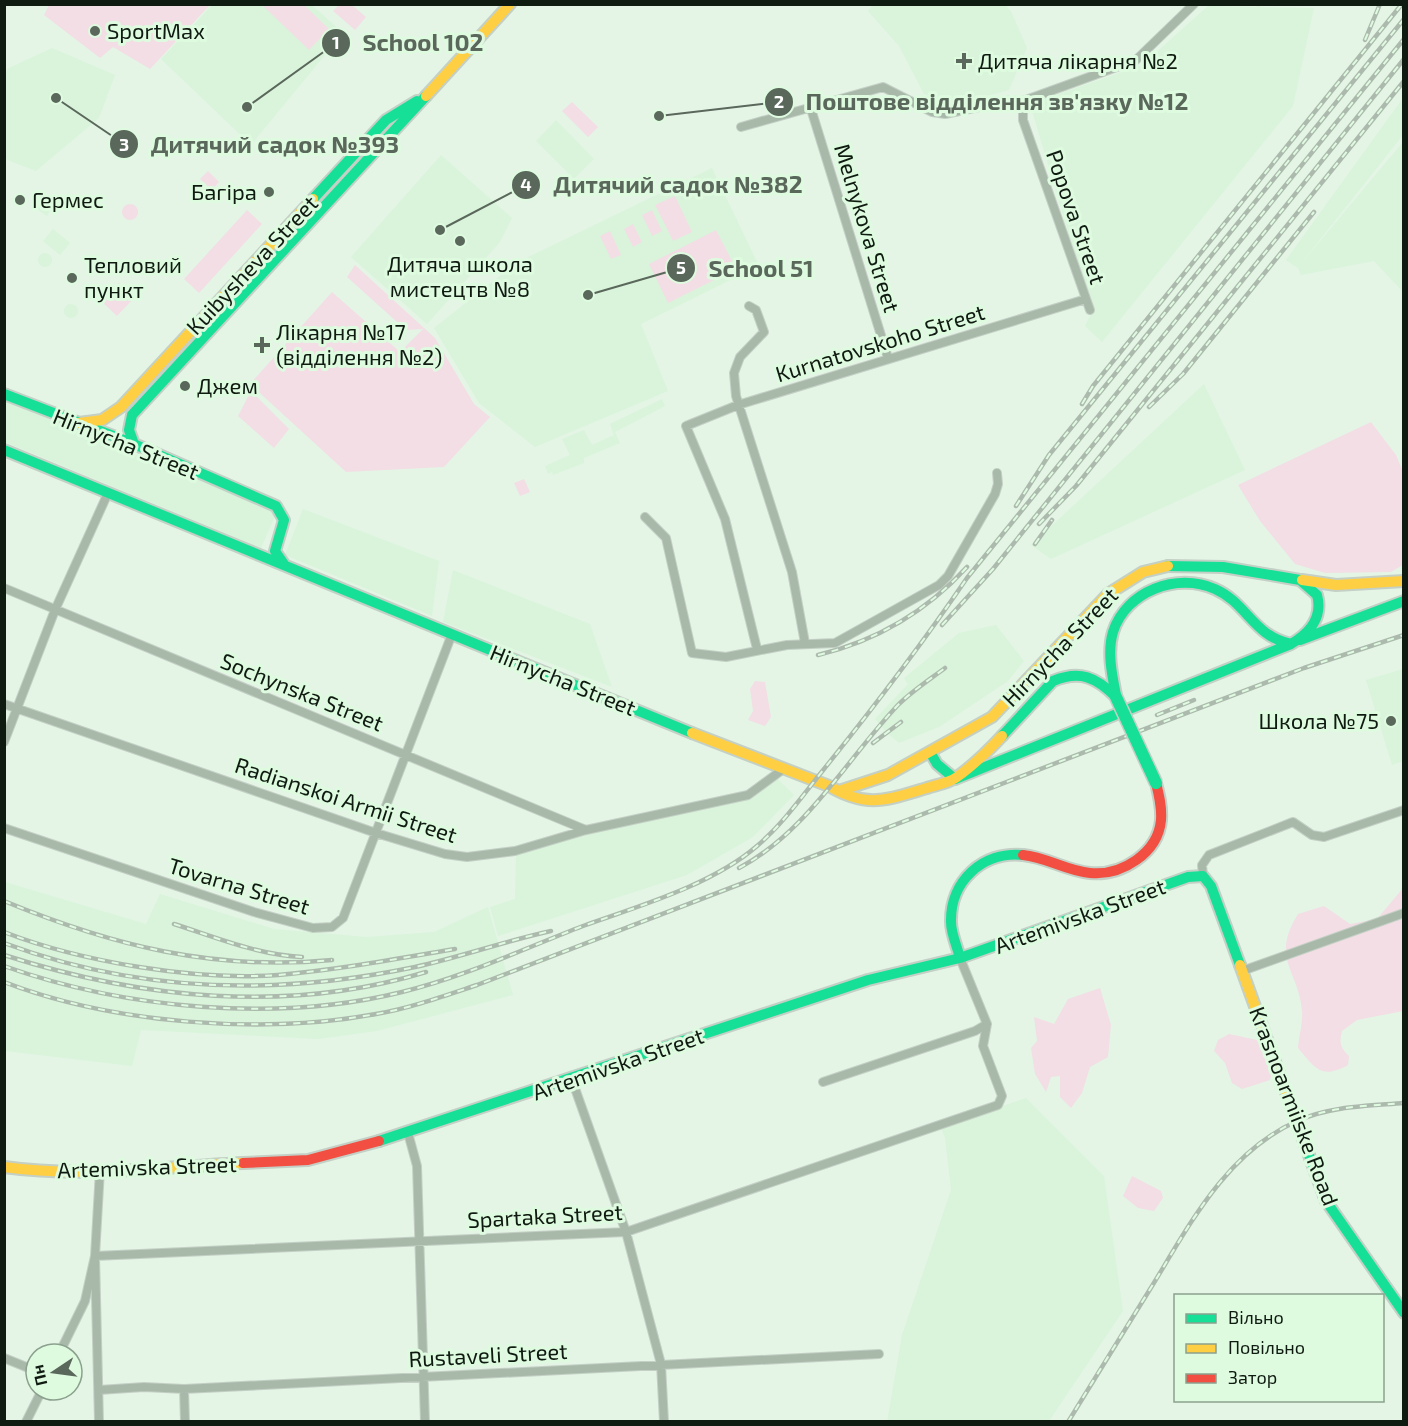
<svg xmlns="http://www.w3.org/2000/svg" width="1408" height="1426" viewBox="0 0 1408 1426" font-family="'Exo 2',sans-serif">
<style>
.built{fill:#d9f4db}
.green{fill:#f2dee4}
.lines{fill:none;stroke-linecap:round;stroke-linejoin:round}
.street-casing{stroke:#c4d0c5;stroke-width:10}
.fast-casing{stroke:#c4d0c5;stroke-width:14}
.slow-casing{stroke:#c4d0c5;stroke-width:14}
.jam-casing{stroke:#c4d0c5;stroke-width:14}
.street{stroke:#a8b9aa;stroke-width:8}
.fast{stroke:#16e098;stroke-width:10}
.slow{stroke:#ffcf43;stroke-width:10}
.jam{stroke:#f24e42;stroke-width:10}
.rail-casing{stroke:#acbaad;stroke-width:4.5}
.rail{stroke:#defbe0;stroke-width:2;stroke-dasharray:7;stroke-linecap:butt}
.fast-bridge-casing{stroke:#c4d0c5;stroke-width:15;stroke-linecap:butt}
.fast-bridge{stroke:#16e098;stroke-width:12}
.poi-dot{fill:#5a675b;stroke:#defbe0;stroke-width:2}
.labels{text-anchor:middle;stroke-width:6;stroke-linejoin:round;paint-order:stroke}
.poi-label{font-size:22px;fill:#0f1a10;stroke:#defbe0;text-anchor:start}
.street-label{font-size:22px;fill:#0f1a10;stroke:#defbe0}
.leader{fill:none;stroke:#5a675b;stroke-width:2}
.callout-dot{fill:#5a675b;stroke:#defbe0;stroke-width:2}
.mark-label{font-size:18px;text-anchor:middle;font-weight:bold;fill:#fff}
.callout-label{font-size:24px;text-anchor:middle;font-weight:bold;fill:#5a675b;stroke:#defbe0;stroke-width:6;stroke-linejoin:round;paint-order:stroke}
</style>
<rect width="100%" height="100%" fill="#e4f5e6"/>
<!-- built -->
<path class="built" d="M1262,4L1260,7L1314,8L1293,106L1102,342L1085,326L1092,312L1030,104L1142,65L1208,6L1257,7L1255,5Z
M212,5H312L343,33L251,145L161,59Z
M873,5H1005L1011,11L1027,48L1009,90L959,104L924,94L899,46L868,11Z
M52,48L115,75L99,118L36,171L5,159V77L7,69Z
M1403,98V135L1300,265L1403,142V292L1374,261L1301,275L1298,268L1286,260Z
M556,120L594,159L574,179L536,141Z
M441,155L512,218L500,242L427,324L351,257Z
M712,168L759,266L641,324L668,391L535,447L479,403L434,328L516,263Z
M37,196L53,206L47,216L31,205Z
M53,229L70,243L60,255L43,241Z
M38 260a7 7 0 1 1 14 0a7 7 0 1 1-14 0Z
M64 311a7 7 0 1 1 14 0a7 7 0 1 1-14 0Z
M1204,384L1245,470L1051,559L1031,545Z
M662,399L665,406L615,432L620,443L584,458V463L553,475L552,472L548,474L545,466L570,455L562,439L584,430L592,445L614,435L610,424Z
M4,400L277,512L261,548L5,442Z
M303,509L439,561L432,616L285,555Z
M453,570L590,624L612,687L443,622Z
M996,625L1024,661L1008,681L939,727L899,743L886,732L875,719L908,684L904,678L959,633Z
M1403,669V761L1392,765L1366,680Z
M778,779L794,795L753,837L687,875L498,936L490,907L515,899L516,852L756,794Z
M5,882L146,924L160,894L274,929L367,937L434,932L488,907L513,995L377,1031L318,1039L141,1030L132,1066L5,1051Z
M1026,1098L1104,1176L1123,1311L1049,1421L887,1422L902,1335L951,1190L945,1138L941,1127Z"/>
<!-- green -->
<path class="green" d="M49,5V4L210,5L150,69L113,47L100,58L44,15Z
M262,5H304L329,29L309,50Z
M339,5H352L366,17L355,30L333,11Z
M572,102L598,127L588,137L562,111Z
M208,171L219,182L212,190L200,179Z
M675,196L692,232L673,241L655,205Z
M122 212a8 8 0 1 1 16 0a8 8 0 1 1-16 0Z
M247,210L262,224L199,293L184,279Z
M652,210L662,231L652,236L642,215Z
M633,224L642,242L633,247L624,229Z
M716,230L736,269L668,303L649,264Z
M610,231L621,255L611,259L600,236Z
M355,265L435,338L474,404L490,417L444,467L346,472L250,384L332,292L400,352L423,329L406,330L347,277Z
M119,283L134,298L117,316L101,301Z
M251,391L289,429L274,448L238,416Z
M1371,422L1396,455L1403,472V565L1391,572L1325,573L1295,564L1260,521L1238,485Z
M524,479L530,492L520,496L514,483Z
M755,681L765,682L771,717L765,726L748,720L753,711L750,689Z
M1403,888V1011L1357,1020L1342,1031C1339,1042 1340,1048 1349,1056L1348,1065C1321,1080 1315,1068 1298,1048C1299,1036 1303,1022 1302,1011C1299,971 1270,959 1298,914L1324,906L1350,924L1377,919Z
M1100,988L1111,1025L1108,1057L1090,1067L1082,1093L1071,1108L1060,1097V1076L1051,1077L1046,1092L1035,1074L1031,1048L1037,1041L1034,1017L1054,1024L1068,999Z
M1229,1034L1257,1040L1272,1072L1270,1080L1242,1089L1232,1083L1225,1063L1214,1051L1218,1040Z
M1132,1176L1161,1191L1163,1198L1154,1211L1138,1208L1123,1196Z"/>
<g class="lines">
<!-- street casing -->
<g class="street-casing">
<path id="street" d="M1023,101V120L1090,310
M811,109L888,358
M741,127L883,87L932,112L945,114L1012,100L1023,101L1136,60L1194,4
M749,306L756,310L764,332L740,357L734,373L736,396L792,572L805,643
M645,517L666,538L692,653L726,657L787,645L835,643L939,585L948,576L995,494L998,484L997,473
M4,588L586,830
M757,649L725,519L686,426L738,405L1086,299
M4,704L376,833L445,854L467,857L515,851L586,830L748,795L782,770
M4,742L55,610L108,493
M4,828L254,912L313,928L332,927L343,918L452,634
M1203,876L1202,865L1209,855L1293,822L1312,835L1324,837L1404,810
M1242,971L1404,913
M572,1080L626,1232L661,1364L664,1422
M823,1082L975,1031L987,1024
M408,1133L417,1166L425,1422
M59,1354L85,1301L95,1256L626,1232L998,1105L1002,1096L983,1046L987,1024L960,958
M4,1358L36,1371
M184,1389L185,1422
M99,1390L144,1387L184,1389L879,1354
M26,1422L42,1390
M99,1422L95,1256L100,1170"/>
</g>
<!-- fast casing -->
<g class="fast-casing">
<path id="fast" d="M313,199L386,120L417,101
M4,394L134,444L276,506L284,520L275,551L284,564
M134,444L129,430L132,415L426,96
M4,450L692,733
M1300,640L1404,601
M1116,695C1112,675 1107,652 1113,632C1126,591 1177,572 1215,589C1247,603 1253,636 1291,644C1310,633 1323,617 1317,595L1300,580L1223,567L1168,566
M1002,736L1053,681C1080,670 1096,677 1116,697
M930,752L937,764L955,779L1291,644
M1023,855C983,851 950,881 951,922C951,934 957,946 960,958L1188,877L1203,876L1211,886L1240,965
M1303,1139L1326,1201L1404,1313
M379,1141L868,980L960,958"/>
</g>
<!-- slow casing -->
<g class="slow-casing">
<path id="slow" d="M426,96L510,4
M79,423L102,420L121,407L313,199
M1302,580L1336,585L1404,581
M692,733L829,786C868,809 886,800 927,788C936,785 949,783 957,777C974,765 988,751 1002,736
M839,791L888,775L992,717L1108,594L1143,572L1168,566
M1240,965L1303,1139
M4,1167C82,1178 165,1167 243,1163"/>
</g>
<!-- jam casing -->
<g class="jam-casing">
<path id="jam" d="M1023,855C1046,857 1067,871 1090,873C1122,876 1158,853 1161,820C1162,807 1159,795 1156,783
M243,1163L308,1160L379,1141"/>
</g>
<!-- street -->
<use href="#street" class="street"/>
<!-- fast -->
<use href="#fast" class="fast"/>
<!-- slow -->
<use href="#slow" class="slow"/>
<!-- jam -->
<use href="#jam" class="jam"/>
<!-- rail casing -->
<g class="rail-casing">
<path id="rail" d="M1365,40L1380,4
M1082,404L1093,386L1402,4
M1149,407L1183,374L1314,212
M1016,506L1049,455L1404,19
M1039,524L1076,486L1404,81
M1035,544L1052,520
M942,625L993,569L1404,59
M818,655C876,641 927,611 967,567
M1157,715L1194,700
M873,743L901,722
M739,868C807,832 846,760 898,705C912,691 929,680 945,668
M4,901C113,946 214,971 332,960
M174,924C215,937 258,955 302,957
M4,932C81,962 196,981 278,975C337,970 396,959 455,949
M4,943C138,993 277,996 415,967C461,957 505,941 551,931
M4,955C141,999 288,1014 426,972
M4,966C125,1009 277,1023 402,992C464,977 523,949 583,926C639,906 712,885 757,846C783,824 803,795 824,769C874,707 922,644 967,578L1404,39
M4,982C113,1024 263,1035 376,1014C411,1008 444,996 477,985L1304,668L1404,635
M1068,1422C1096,1376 1124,1331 1152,1286C1190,1224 1226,1153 1297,1121C1331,1106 1367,1106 1404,1103"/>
</g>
<!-- rail -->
<use href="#rail" class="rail"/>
<!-- fast-bridge casing -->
<g class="fast-bridge-casing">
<path id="fast-bridge" d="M1116,697L1156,783"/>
</g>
<!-- fast-bridge -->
<use href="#fast-bridge" class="fast-bridge"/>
</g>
<!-- markers -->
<g class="poi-dot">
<circle cx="95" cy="31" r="6"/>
<path d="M961 52h6v6h6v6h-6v6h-6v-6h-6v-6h6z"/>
<circle cx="269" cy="192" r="6"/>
<circle cx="20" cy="200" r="6"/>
<circle cx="460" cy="241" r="6"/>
<circle cx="72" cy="278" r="6"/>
<path d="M259 336h6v6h6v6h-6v6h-6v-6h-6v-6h6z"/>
<circle cx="185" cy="386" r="6"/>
<circle cx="1391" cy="721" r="6"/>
</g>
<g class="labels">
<!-- poi labels -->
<g class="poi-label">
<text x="107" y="39">SportMax</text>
<text x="978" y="69">Дитяча лікарня №2</text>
<text x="257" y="200" text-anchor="end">Багіра</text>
<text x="32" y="208">Гермес</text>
<text x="460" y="272" text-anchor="middle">Дитяча школа<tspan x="460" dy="25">мистецтв №8</tspan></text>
<text x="84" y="273">Тепловий<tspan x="84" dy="25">пункт</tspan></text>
<text x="276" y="340">Лікарня №17<tspan x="276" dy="25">(відділення №2)</tspan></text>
<text x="197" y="394">Джем</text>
<text x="1379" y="729" text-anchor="end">Школа №75</text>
</g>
<!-- street labels -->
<g class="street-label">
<text transform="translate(1076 217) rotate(71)" y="8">Popova Street</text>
<text transform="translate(867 228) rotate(73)" y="8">Melnykova Street</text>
<text transform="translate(252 265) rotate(-47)" y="8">Kuibysheva Street</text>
<text transform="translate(880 343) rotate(-17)" y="8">Kurnatovskoho Street</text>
<text transform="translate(126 444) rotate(22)" y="8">Hirnycha Street</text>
<text transform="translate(1060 647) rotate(-46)" y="8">Hirnycha Street</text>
<text transform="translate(563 680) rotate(22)" y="8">Hirnycha Street</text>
<text transform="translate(302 692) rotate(22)" y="8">Sochynska Street</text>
<text transform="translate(346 800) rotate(18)" y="8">Radianskoi Armii Street</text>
<text transform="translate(239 886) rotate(17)" y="8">Tovarna Street</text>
<text transform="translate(1080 916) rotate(-20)" y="8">Artemivska Street</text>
<text transform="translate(618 1064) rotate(-19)" y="8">Artemivska Street</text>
<text transform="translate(1294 1106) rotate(69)" y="8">Krasnoarmiiske Road</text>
<text transform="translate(147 1167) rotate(-2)" y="8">Artemivska Street</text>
<text transform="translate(545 1216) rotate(-3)" y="8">Spartaka Street</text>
<text transform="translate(488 1355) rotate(-3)" y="8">Rustaveli Street</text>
</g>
</g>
<!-- callouts -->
<path class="leader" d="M247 107L336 43M659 116L779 102M56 98L124 144M440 230L526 185M588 295L681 268"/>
<g class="callout-dot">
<circle cx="247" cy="107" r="6"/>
<circle cx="659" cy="116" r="6"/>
<circle cx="56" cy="98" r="6"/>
<circle cx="440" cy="230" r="6"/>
<circle cx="588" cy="295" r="6"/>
<circle cx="336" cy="43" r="15"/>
<circle cx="779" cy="102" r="15"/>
<circle cx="124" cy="144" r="15"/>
<circle cx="526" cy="185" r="15"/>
<circle cx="681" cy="268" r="15"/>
</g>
<g class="mark-label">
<text x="336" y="49">1</text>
<text x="779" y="108">2</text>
<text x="124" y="151">3</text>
<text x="526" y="191">4</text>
<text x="681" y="274">5</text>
</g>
<g class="callout-label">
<text x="423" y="51">School 102</text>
<text x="997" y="110">Поштове відділення зв'язку №12</text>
<text x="275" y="153">Дитячий садок №393</text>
<text x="678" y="193">Дитячий садок №382</text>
<text x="761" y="277">School 51</text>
</g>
<!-- border -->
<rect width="1408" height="1426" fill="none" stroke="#0f1a10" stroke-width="12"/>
<!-- legend -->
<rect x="1174" y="1294" width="210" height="108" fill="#defbe0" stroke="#8ba18d" stroke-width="1.5"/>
<rect x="1186" y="1314" width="30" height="9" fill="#16e098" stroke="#8ba18d" stroke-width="1.5"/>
<text x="1228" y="1324" font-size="18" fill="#0f1a10">Вільно</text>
<rect x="1186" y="1344" width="30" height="9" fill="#ffcf43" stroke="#8ba18d" stroke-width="1.5"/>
<text x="1228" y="1354" font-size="18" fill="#0f1a10">Повільно</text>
<rect x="1186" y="1374" width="30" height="9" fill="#f24e42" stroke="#8ba18d" stroke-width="1.5"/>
<text x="1228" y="1384" font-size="18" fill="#0f1a10">Затор</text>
<!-- north arrow -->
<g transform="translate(54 1372) rotate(257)"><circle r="28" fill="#defbe0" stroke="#8ba18d" stroke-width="1.5"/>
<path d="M0-4.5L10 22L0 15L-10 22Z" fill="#5a675b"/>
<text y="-9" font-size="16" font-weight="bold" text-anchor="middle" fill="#0f1a10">Пн</text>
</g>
</svg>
